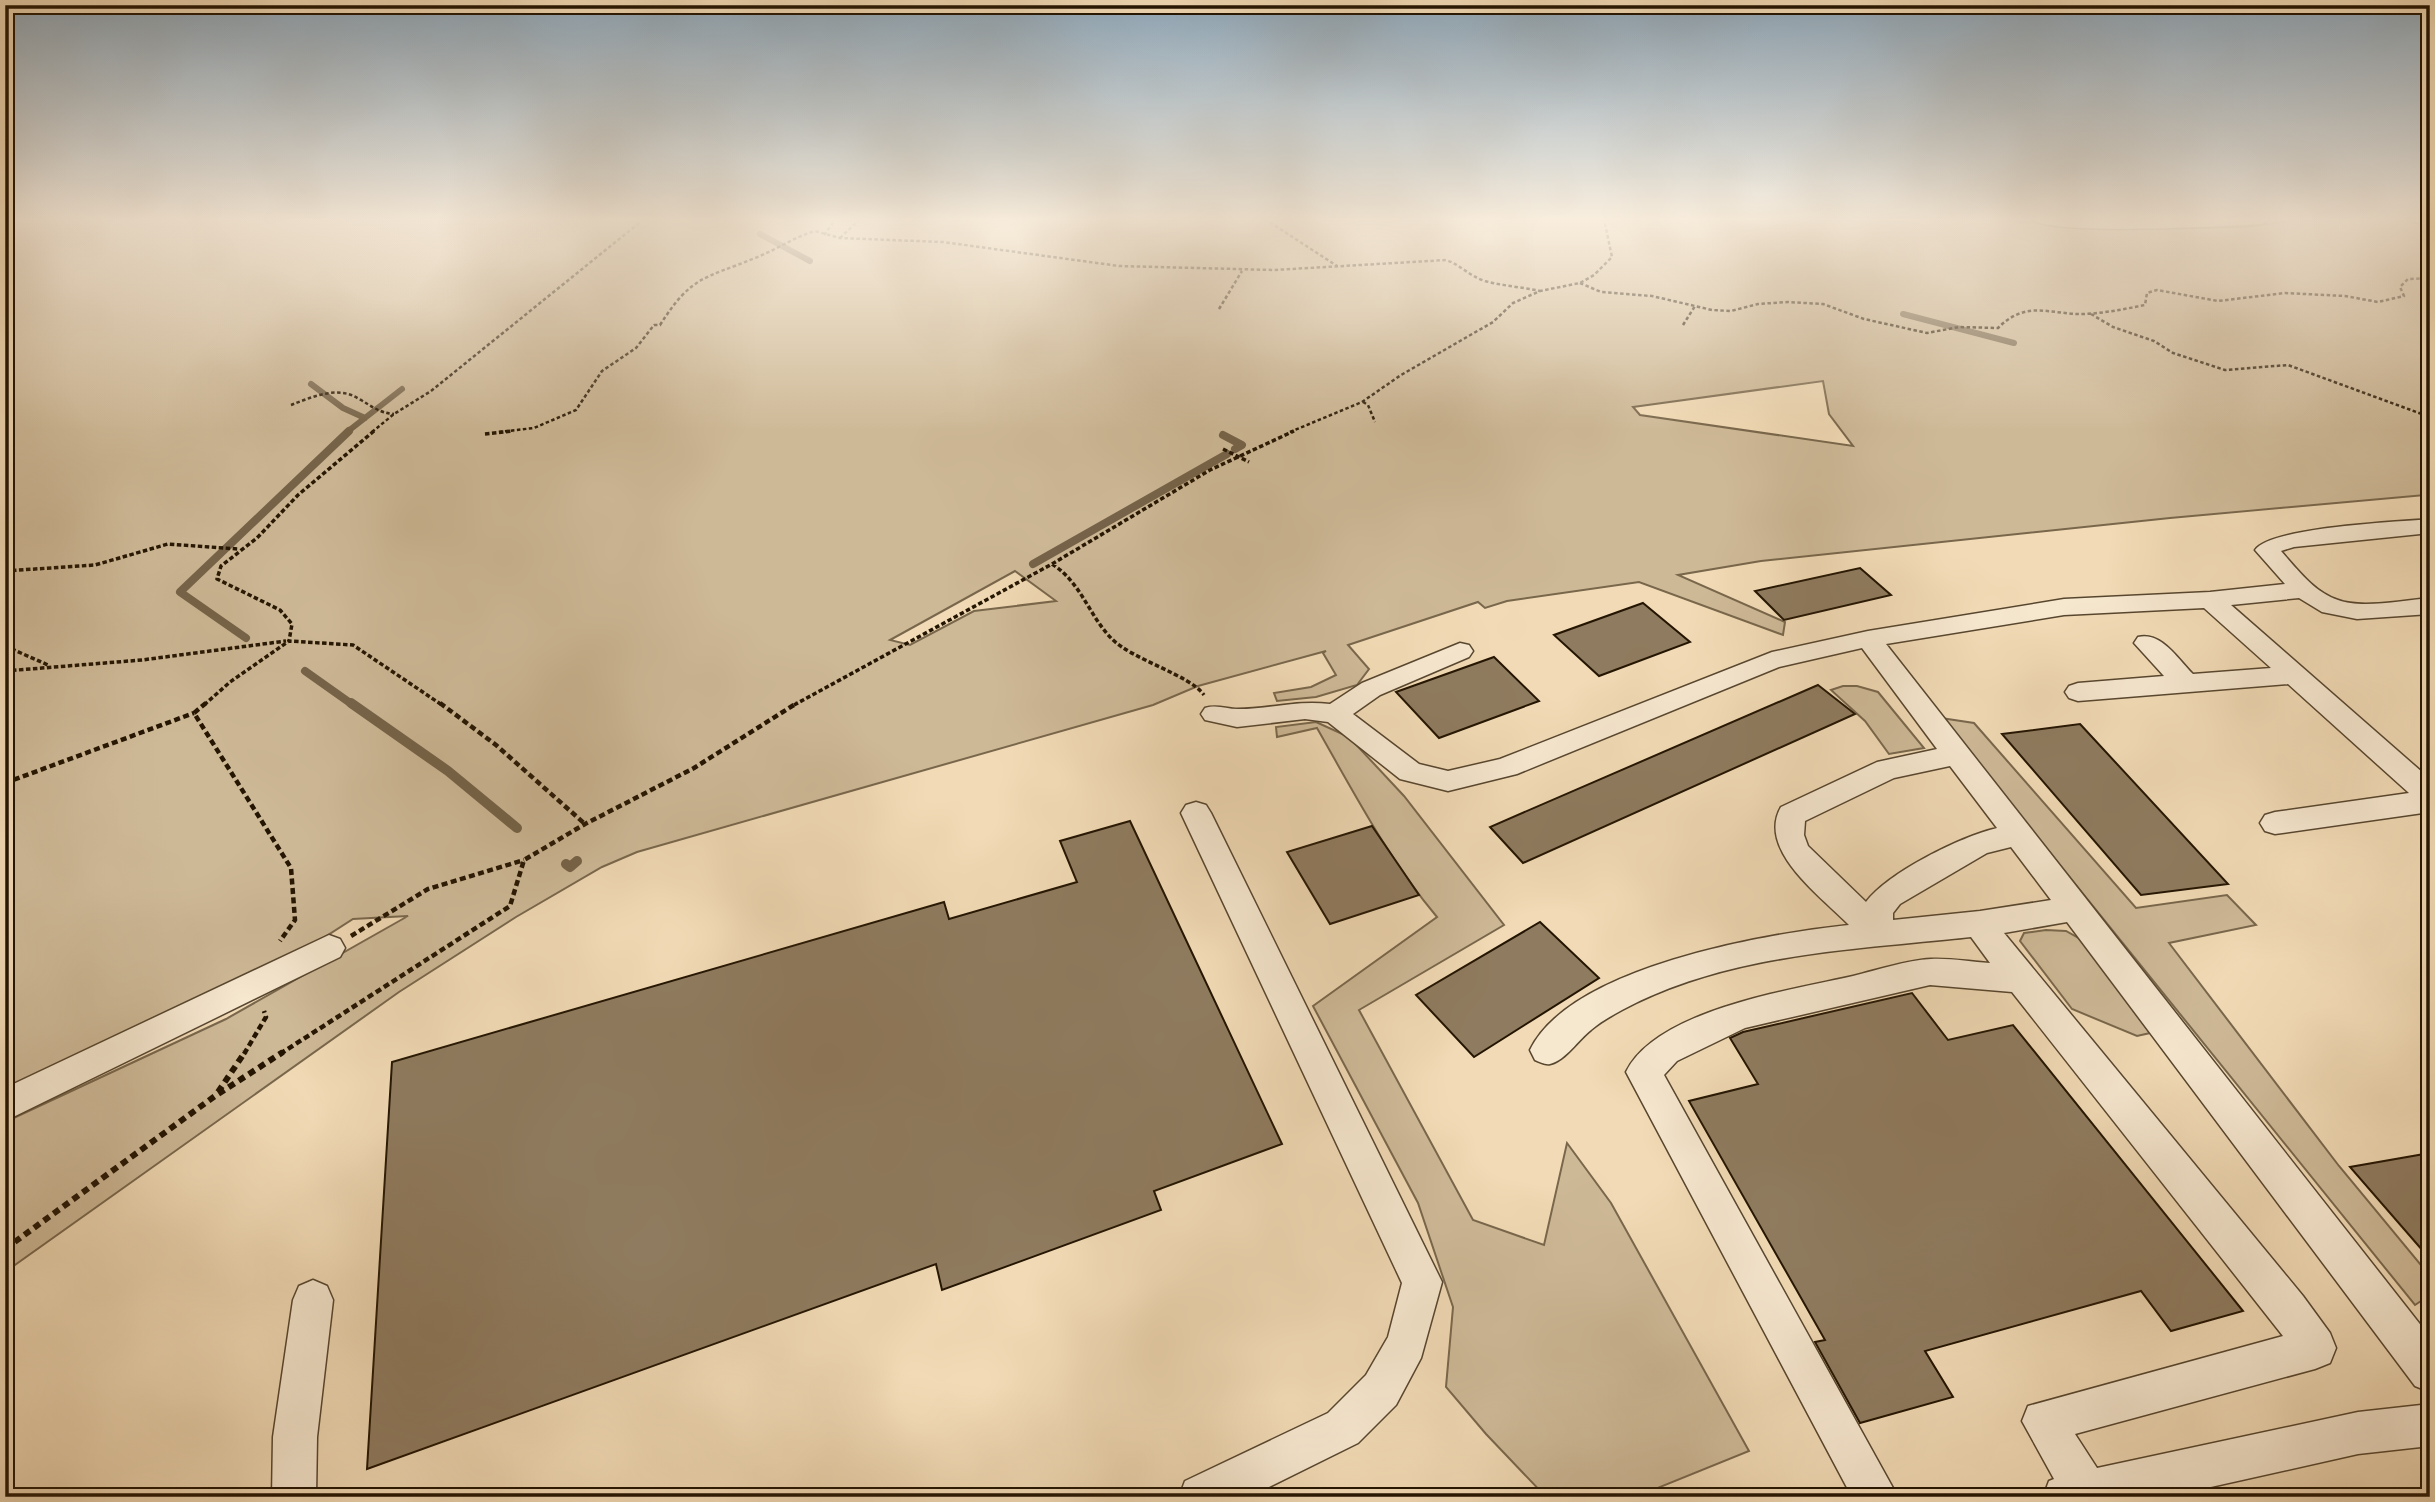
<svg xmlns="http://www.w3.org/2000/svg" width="2435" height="1502" viewBox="0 0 2435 1502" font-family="'IM FELL French Canon',serif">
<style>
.green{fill:#ceb997;stroke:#79674c;stroke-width:2;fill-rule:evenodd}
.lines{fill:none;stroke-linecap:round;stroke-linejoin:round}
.stream-far2{stroke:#756349;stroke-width:6}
.stream-far1{stroke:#756349;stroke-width:8}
.stream{stroke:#756349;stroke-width:10}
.building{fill:#8f7b5f;stroke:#241502;stroke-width:2}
.minor-casing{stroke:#57462f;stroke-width:3}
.path-far3{stroke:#241502;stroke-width:2.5;stroke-dasharray:3.5 2.5;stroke-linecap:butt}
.path-far2{stroke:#241502;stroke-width:3.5;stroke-dasharray:4.5 2.5;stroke-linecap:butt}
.path-far1{stroke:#241502;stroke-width:4.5;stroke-dasharray:6 3.5;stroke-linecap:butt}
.path{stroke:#241502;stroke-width:6;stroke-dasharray:7 5;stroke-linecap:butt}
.minor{fill:#f6e7cf;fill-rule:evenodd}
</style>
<rect width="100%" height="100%" fill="#f1dab5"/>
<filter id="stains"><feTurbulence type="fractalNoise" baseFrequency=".00286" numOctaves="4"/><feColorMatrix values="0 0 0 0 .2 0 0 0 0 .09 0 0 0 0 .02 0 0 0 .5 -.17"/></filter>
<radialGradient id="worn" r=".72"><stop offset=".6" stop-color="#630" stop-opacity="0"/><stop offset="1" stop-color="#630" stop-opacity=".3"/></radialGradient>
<!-- green -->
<path class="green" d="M5,219H1975L2138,229L2246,227L2302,219H2402L2430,227V499L2425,495L2170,518L1761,561L1678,575L1785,622L1783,635L1639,582L1507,601L1485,608L1478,602L1348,645L1369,669L1357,685L1316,697L1277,701L1274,693L1311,687L1336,675L1323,653L1326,651L1198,686L1153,705L637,852L602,867L516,917L399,992L5,1272V1122L226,1019L408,916L353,919L303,951L5,1092ZM1823,381L1829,414L1853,446L1640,415L1633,407ZM1015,571L1056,601L974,611L910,645L890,640Z
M1843,686H1857L1878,692L1924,748L1889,754L1865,721L1831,690Z
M1941,718L1974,723L2136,908L2227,895L2256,925L2169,943L2339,1166L2430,1276V1295L2415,1305Z
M1316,722L1349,737L1404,796L1504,925L1359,1010L1473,1220L1544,1245L1567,1143L1611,1203L1749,1451L1645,1493L1646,1497H1546L1486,1434L1446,1387L1453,1307L1418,1203L1313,1006L1437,917C1389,860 1354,793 1317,728L1277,737L1276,727Z
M2046,930L2066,931L2082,940L2150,1033L2137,1036L2072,1009L2020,941L2024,933Z"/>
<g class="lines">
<!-- stream-far2 -->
<path class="stream-far2" d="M760,234L810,261
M1903,314L2014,343
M311,384L343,408L365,418
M347,432L402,389"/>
<!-- stream-far1 -->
<path class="stream-far1" d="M1223,435L1242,445L1235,449
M1033,564L1227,454
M246,638L180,592L349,431
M305,671L353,705"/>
<!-- stream -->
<path class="stream" d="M351,703L448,771L517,828
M566,864L570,867L577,861"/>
</g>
<!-- building -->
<path class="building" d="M1860,568L1891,595L1784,620L1755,591Z
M1643,603L1690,642L1599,676L1554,635Z
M1494,657L1539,701L1439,738L1396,692Z
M1818,685L1855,714L1523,863L1490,827Z
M2080,724L2228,884L2141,895L2002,734Z
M1130,821L1282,1144L1154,1191L1161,1210L942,1290L936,1264L367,1469L392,1062L944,902L949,919L1077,882L1060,841Z
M1372,826L1419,895L1330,924L1287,852Z
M1540,922L1599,978L1474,1057L1416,995Z
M1912,993L1948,1040L2013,1025L2243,1311L2171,1331L2141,1291L1925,1351L1953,1397L1860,1423L1815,1342L1825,1340L1689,1101L1758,1084L1730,1038L1743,1032Z
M2430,1153V1259L2350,1167Z"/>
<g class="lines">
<!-- minor casing -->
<g class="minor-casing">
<path id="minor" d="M2032,219H2270L2262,224C2229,226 2049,236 2032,219Z
M2430,519V533L2294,547L2281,551C2297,569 2314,592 2338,600C2361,609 2405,600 2430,598V614L2357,619L2322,612L2299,598L2231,605L2430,779V812L2275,834L2265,831L2260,823L2265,815L2275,812L2409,793L2288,684L2078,701L2069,698L2065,692L2069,686L2078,683L2164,676L2134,643L2138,637C2161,631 2178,659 2193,674L2271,668L2204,608L2064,615L1886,644L2430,1337V1392L2415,1386L2067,922L2004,933L2303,1296L2330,1333L2336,1348L2330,1363L2315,1369L2075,1434L2097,1468L2358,1412L2430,1404V1446L2358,1454L2166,1497H2043L2049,1481L2054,1479L2022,1421L2028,1406L2283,1336L2012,992L1930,985L1745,1028L1677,1061L1664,1075L1898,1497H1852L1626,1072C1656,1010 1791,990 1853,976C1878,970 1906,960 1931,959C1951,958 1971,962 1990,963L1971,937C1853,950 1728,953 1622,1010C1611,1016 1600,1022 1591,1030C1578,1040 1566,1060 1550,1064C1545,1065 1540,1062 1535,1060L1530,1050C1570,967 1765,934 1849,925C1822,897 1756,850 1781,807L1877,762L1937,749L1862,648L1779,667L1517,774L1448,791L1400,779L1328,722L1305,719L1237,727L1205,720L1201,714L1205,708C1217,704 1226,709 1238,709C1270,709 1296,700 1330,704L1362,683L1460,643L1469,645L1473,651L1469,657L1380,695L1353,714L1419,764L1448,771L1500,759L1772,652L1868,631L2064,599L2210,592L2285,584L2255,550C2271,527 2398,522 2430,519ZM1950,766L1997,828C1960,837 1889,872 1866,902L1808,846L1804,835L1805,821L1894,778ZM2011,847L2051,900L1980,911L1893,920V913L1900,904L1987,853Z
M1196,802L1206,805L1211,813L1442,1282L1421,1358L1396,1405L1358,1443L1249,1497H1179L1185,1481L1328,1413L1366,1375L1388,1337L1402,1283L1181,813L1186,805Z
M329,935L340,939L345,948L340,957L5,1121V1088Z
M313,1280L327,1286L333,1300L317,1437L316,1497H272L273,1437L293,1300L299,1286Z"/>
</g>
<!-- path-far3 -->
<path class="path-far3" d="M1265,219L1337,266
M824,235L836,219
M840,238L860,219
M1580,283L1601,292L1652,296L1712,310L1731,311L1758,304L1788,302L1823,304L1864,319L1927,333L1959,327L1998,328C2027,299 2050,315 2085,314C2105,313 2125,309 2145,305L2147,293L2157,290L2218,301L2285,293L2345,296L2378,302L2404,296L2400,287L2408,279L2430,278
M1219,309L1242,271
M2091,314L2113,327L2154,341L2173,353L2225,370L2288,365L2430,417
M1683,325L1695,306
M1363,402L1368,405L1375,422
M291,405C312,397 338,385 359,399C372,406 379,413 394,414
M372,432L394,414L431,391L644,219
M499,432L534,428L576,410L602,371L636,348L654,325H660C692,275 704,279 755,258C776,250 794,237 815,231L840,238L943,242L1119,266L1274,270L1446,260C1461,265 1469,276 1485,281C1503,286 1522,287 1540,291
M1290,432L1362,402L1401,375L1493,322L1513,303L1540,291L1580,283L1594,275L1612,257L1604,219"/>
<!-- path-far2 -->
<path class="path-far2" d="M374,431L298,495L257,538L221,566L217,579L280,610L292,624L289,641L353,645L442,705
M485,434L513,431
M1223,449L1249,462
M1052,564C1081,582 1089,616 1112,639C1133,660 1190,675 1204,695
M5,571L95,565L168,544L238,549
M5,646L48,665
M5,671L142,660L286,641
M204,705L230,682L289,641
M794,705L1052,564L1210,470L1294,431"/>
<!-- path-far1 -->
<path class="path-far1" d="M206,703L194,713L291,868L295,920L280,941
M440,703L496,745L585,824
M5,783L194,713
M351,936L428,889L524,860
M244,1054L266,1017L264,1011
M280,1054L510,906L524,860L585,824L694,768L797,703"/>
<!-- path -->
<path class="path" d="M218,1092L245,1052
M5,1249L215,1096L283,1052"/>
<!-- minor -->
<use href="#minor" class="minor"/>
</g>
<!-- sky -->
<linearGradient id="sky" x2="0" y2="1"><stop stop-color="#8fa8bb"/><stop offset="0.51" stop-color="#f9eede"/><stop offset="1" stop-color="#f9eede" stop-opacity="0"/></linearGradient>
<rect width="2435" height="430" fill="url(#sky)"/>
<!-- margin -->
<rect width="2435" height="1502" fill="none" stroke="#f1dab5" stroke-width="28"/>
<rect x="7" y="7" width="2421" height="1488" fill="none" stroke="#241502" stroke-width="3.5"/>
<rect x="14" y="14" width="2407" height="1474" fill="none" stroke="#241502" stroke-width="2"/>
<rect width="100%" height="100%" filter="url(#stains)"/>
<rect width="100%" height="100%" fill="url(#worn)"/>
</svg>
